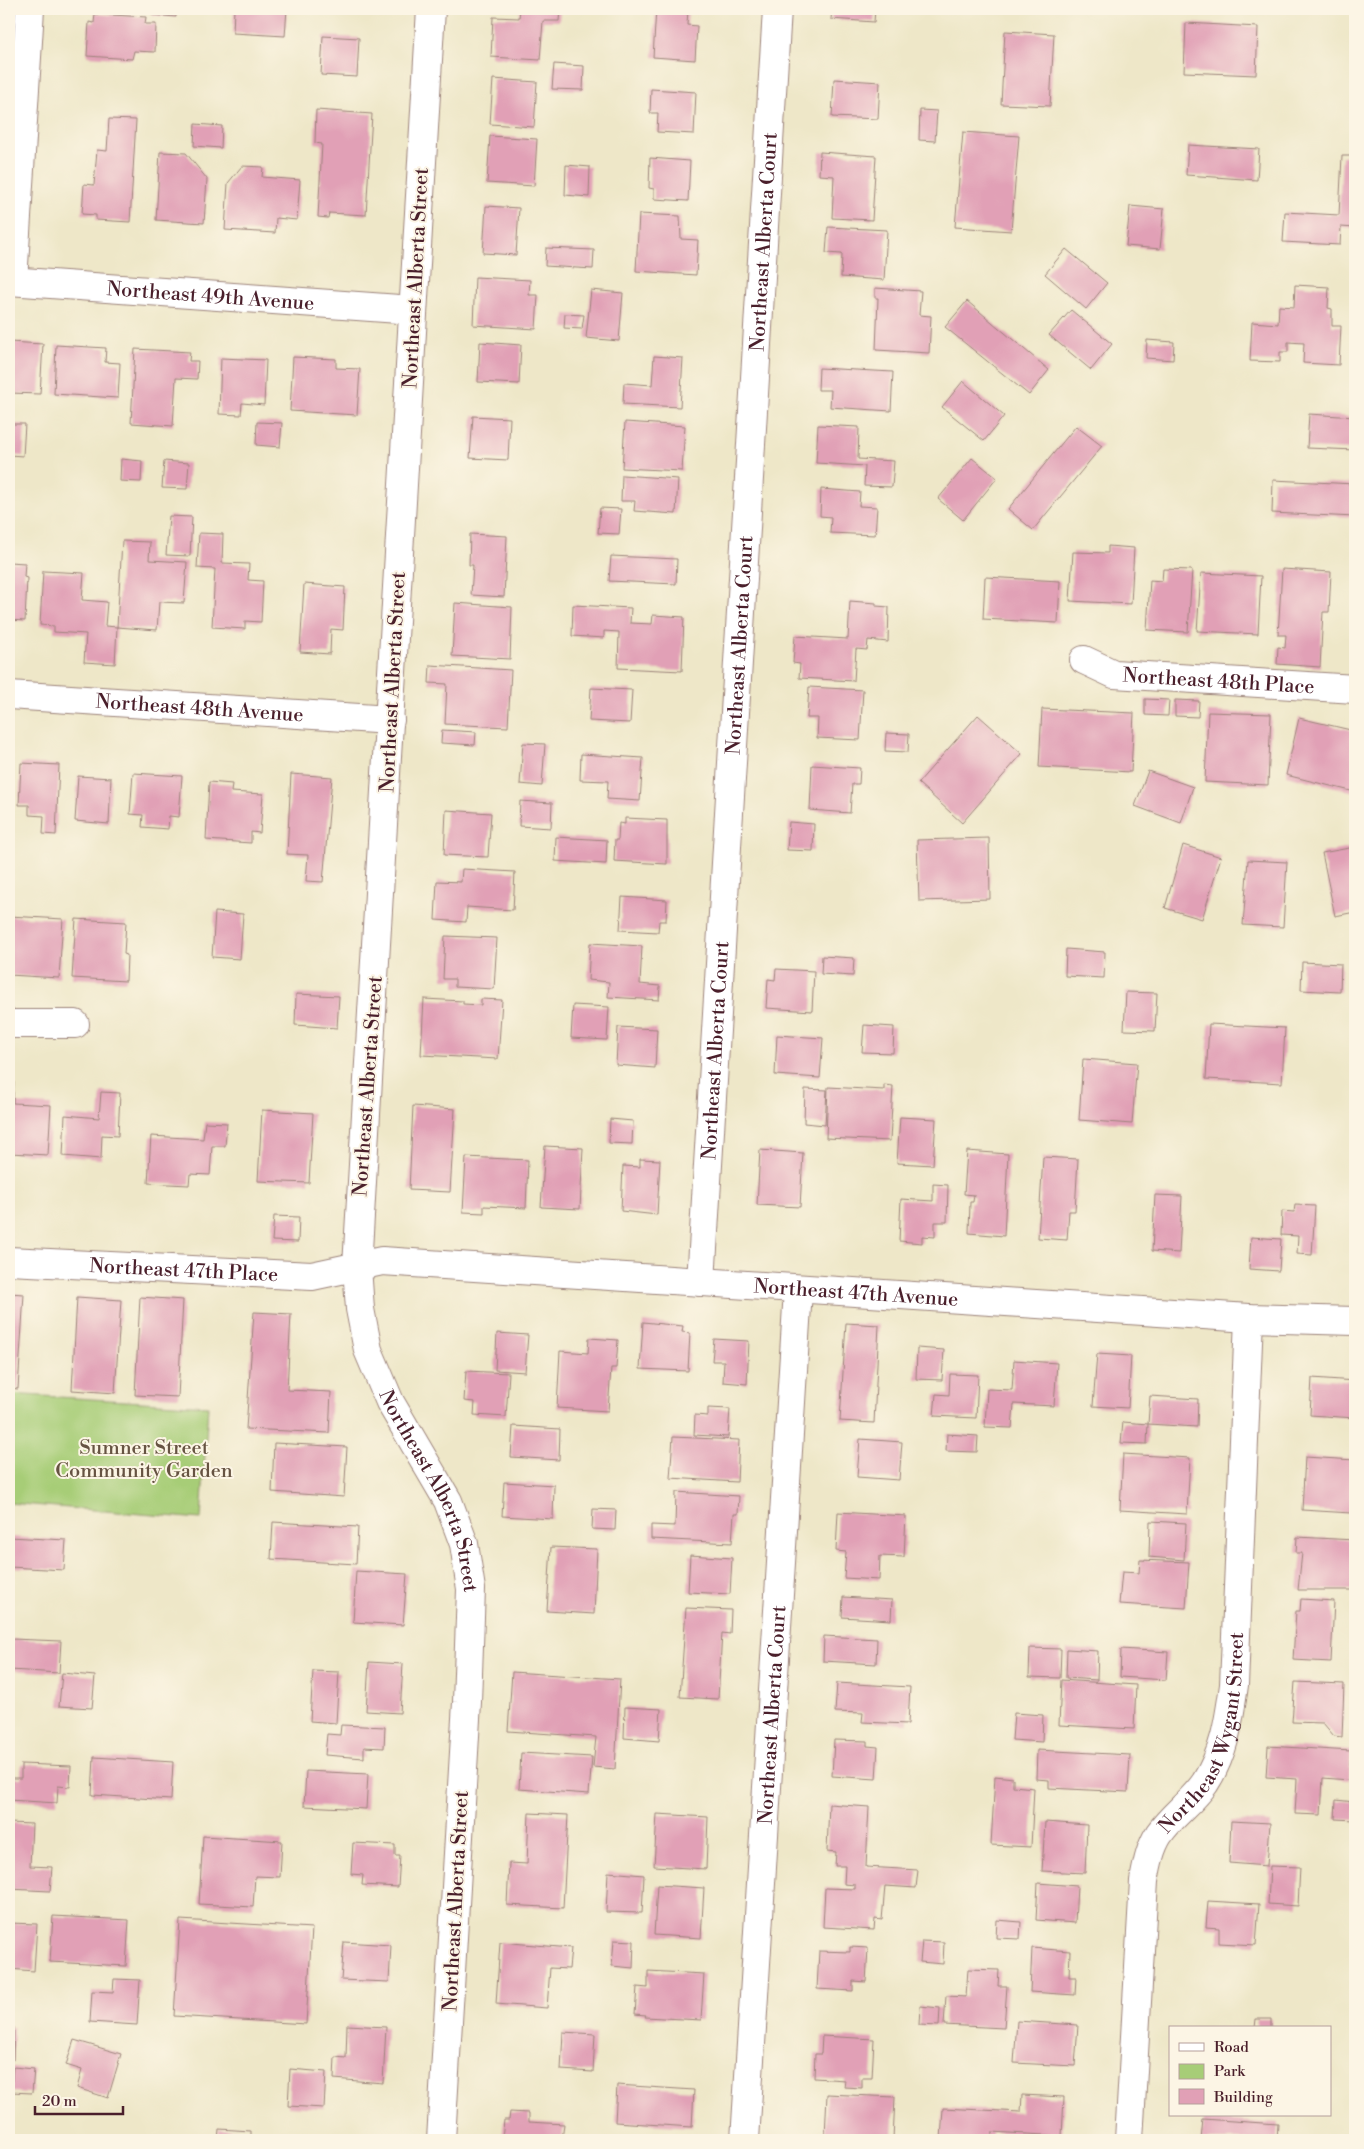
<svg xmlns="http://www.w3.org/2000/svg" width="1364" height="2149" viewBox="0 0 1364 2149" font-family="'Libre Bodoni',serif">
<style>
.green{fill:#a7cd77;stroke:#787651}
.building{fill:#e1a0b6}
.lines{fill:none;stroke-linecap:round;stroke-linejoin:round}
.minor-casing{stroke:#9c837a;stroke-width:30}
.minor{stroke:#fff;stroke-width:28}
.labels{text-anchor:middle;stroke-width:4;stroke-linejoin:round;paint-order:stroke}
.street-label{font-size:20px;fill:#4a1f2b;stroke:#fcf5e5}
.park-label{font-size:20px;fill:#665342;stroke:#fcf5e5}
</style>
<rect width="100%" height="100%" fill="#fcf5e5"/>
<filter id="ink" filterUnits="userSpaceOnUse"><feTurbulence type="fractalNoise" baseFrequency=".02" numOctaves="2"/><feDisplacementMap in="SourceGraphic" scale="10" xChannelSelector="R" yChannelSelector="G"/><feConvolveMatrix kernelMatrix="1 2 1 2 8 2 1 2 1" color-interpolation-filters="sRGB"/></filter>
<filter id="wash" filterUnits="userSpaceOnUse"><feTurbulence type="fractalNoise" baseFrequency=".0096" numOctaves="4" result="noise"/><feDisplacementMap in="SourceGraphic" scale="20" xChannelSelector="R" yChannelSelector="G"/><feGaussianBlur stdDeviation="1.12" result="paint"/><feColorMatrix in="noise" values="0 0 0 0 0 0 0 0 0 0 0 0 0 0 0 0 0 1.4 0 .05"/><feComposite in="paint" operator="in"/></filter>
<g filter="url(#wash)">
<rect width="100%" height="100%" fill="#eee7c8"/>
<!-- green -->
<path class="green" d="M9,1394L208,1406L201,1519L9,1503Z"/>
<g id="blocks">
<!-- building -->
<path class="building" d="M153,9H176V17L152,15Z
M234,9H287L285,36L233,33Z
M520,9H560L559,21H543L540,60L491,57L493,17L519,18Z
M656,9H688L687,25L697,26L695,60L653,57Z
M832,9H875L874,22L831,19Z
M95,14L146,17L145,24H156L155,52L134,51L132,59L87,56L89,22L94,23Z
M1186,23L1258,27L1256,75L1184,72Z
M1005,31L1054,34L1050,106L1001,104Z
M323,36L359,38L357,77L321,75Z
M554,64L584,66L583,90L552,89Z
M493,79L537,82L534,127L490,124Z
M834,79L880,82L878,119L832,117Z
M651,89L696,92L694,134L657,132L658,113H650Z
M316,110L372,114L366,215L329,213L328,218L318,217L322,144L315,143Z
M920,110L937,111L935,141L919,140Z
M109,119L136,120L130,222L96,220V215L82,214L84,184L94,185L97,150L107,151Z
M195,124L222,126L221,148L194,146Z
M963,132L1019,136L1011,231L955,227Z
M490,136L537,139L534,186L487,183Z
M1188,145L1259,149L1257,180L1186,175Z
M160,152L186,153L207,179L204,223L156,220Z
M820,152L876,156L872,220L832,218L834,176L819,175Z
M1342,156H1355V228L1341,227L1340,245L1283,242L1285,212L1339,215Z
M650,158L690,161L688,201L654,199V189L649,188Z
M566,165L590,167L589,197L565,195Z
M242,166L263,167L262,177L300,180L297,220L276,218L275,233L225,230L228,183Z
M486,206L519,208L516,255L483,253Z
M1130,206L1164,209L1160,249L1126,246Z
M639,214L680,216L681,239L698,240L696,275L636,271Z
M828,227L887,230L884,280L841,277L842,254L826,253Z
M546,248L594,250L593,269L545,266Z
M1066,249L1107,283L1086,309L1045,274Z
M475,277L530,280L529,295H538L536,329L473,325Z
M1295,285L1329,287L1328,308L1332,309V326H1341L1339,365L1303,363L1304,343L1288,342V352H1280V362L1250,361L1252,322L1278,324L1279,306L1294,307Z
M875,288L921,291L919,315L931,316L929,353L876,350L878,298H875Z
M591,290L623,293L619,341L586,338Z
M967,301L1049,370L1029,395L945,327Z
M1071,310L1112,344L1091,370L1049,335Z
M565,314L584,315L582,329L564,328Z
M1147,340L1174,342L1173,360L1146,358Z
M9,342L43,344L40,394L9,393Z
M480,342L521,345L519,384L478,382Z
M56,345L106,348L105,362L120,363L118,398L54,394Z
M135,349L190,352L189,361H198L197,379L176,378L173,426L131,423Z
M654,356L683,358L680,407L623,404L624,383L652,385Z
M293,357L336,359V368L360,369L357,415L290,411Z
M221,358L266,360L264,405L242,403L241,415L219,414Z
M819,368L893,372L891,411L830,407L831,390H818Z
M963,381L1004,416L984,441L942,407Z
M1309,414L1355,417V450L1307,448Z
M473,416L510,418L508,460L470,458Z
M257,422L282,423L280,447L256,445Z
M625,422L685,426L682,471L622,468Z
M9,424H25L23,456L9,455Z
M818,425L859,427L858,459L894,461L892,487L864,486L865,466L816,463Z
M1076,426L1102,446L1033,530L1008,509Z
M972,458L997,478L963,520L938,499Z
M121,459L142,461L141,482L120,481Z
M164,461L189,463L187,489L162,488Z
M622,475L678,479L676,514L634,511L635,501H621Z
M1273,480L1355,484V517L1272,513Z
M821,489L860,492L859,506L877,507L875,535L830,533L831,517L820,516Z
M600,508L621,509L619,534L598,533Z
M169,516L192,517L190,556L166,555Z
M199,533L223,534L222,563L249,564L248,580L263,581L261,622L245,621V629L212,627L215,569L197,568Z
M470,534L507,536L504,597L471,595L473,565H469Z
M122,541L150,542L149,560L187,562L184,603L159,602L157,630L117,627Z
M1108,546L1134,548L1131,604L1070,601L1073,552L1108,553Z
M611,556L677,559L676,584L609,581Z
M9,562L25,563L24,577L27,578L25,621L9,620Z
M1163,569L1192,570L1188,632L1147,630L1150,580L1162,581Z
M1282,569L1331,572L1329,612H1323L1320,667L1277,664L1278,647L1285,648L1286,635H1278Z
M43,571L84,573L82,600L107,602L105,626L117,627L115,664L84,662L86,634L54,632V626L40,625Z
M1201,573L1261,576L1258,634L1197,631Z
M985,577L1060,581L1058,623L983,619Z
M304,584L345,587L343,630L331,629L330,654L300,652Z
M850,601L876,603V606L889,607L888,642L868,640L867,650L856,649L854,681L799,678L800,664L793,663L795,636L848,639Z
M455,603L512,607L510,659L452,656Z
M573,605L631,608L630,623L652,624L653,615L684,617L682,671L618,668L619,632L604,631V638L572,636Z
M430,665L511,670L508,727L445,724L447,684L429,683Z
M809,687L863,690L860,740L817,738L818,718H807Z
M591,688L632,690L630,723L589,721Z
M1145,699L1169,700L1168,716L1145,715Z
M1175,700L1199,701L1198,717L1175,716Z
M1042,709L1134,713L1131,772L1039,767Z
M1208,712L1271,714L1268,785L1205,782Z
M978,715L1022,754L962,823L918,783Z
M1299,718L1355,731V792L1286,775Z
M442,730L476,732L475,745L441,743Z
M886,733L909,734L908,752L885,751Z
M523,743L545,744L542,786L520,784Z
M581,754L643,758L640,801L607,799L608,781L580,780Z
M21,763L59,765L56,835L43,834L44,816L29,815V805H19Z
M812,765L860,768L859,784H852L850,813L810,810Z
M1148,771L1193,787L1181,823L1135,806Z
M133,773L182,776L179,817L169,816L168,829L142,827L143,815L130,814Z
M291,774L332,777L323,882L306,881L308,855L287,854Z
M78,776L111,778L109,824L75,821Z
M209,782L232,784L231,792L263,794L260,833L251,832V843L206,840Z
M520,801L552,803L551,828L519,826Z
M446,810L491,813L488,857L444,855Z
M625,818L667,820V864L614,861L615,840H618L619,823L625,824Z
M789,822L814,824L813,851L787,850Z
M556,837L607,840L606,864L555,861Z
M989,838L990,899L919,901L917,840Z
M1183,845L1221,857L1202,919L1165,908Z
M1355,847V912L1335,916L1322,853Z
M1248,860L1287,862L1283,927L1243,925Z
M462,869L515,872L513,910L467,907L466,922L435,920L437,881L461,882Z
M622,897L667,900L666,921H659L658,932L620,930Z
M215,912L243,914L240,959L212,957Z
M9,916L63,919L59,978L9,975Z
M76,919L126,922L124,954L127,955L126,981L72,978Z
M445,936L497,938L494,989L455,987V979H443Z
M590,943L642,946L640,984L660,986L659,1000L608,997L609,982L588,980Z
M1066,949L1105,952L1104,978L1065,976Z
M822,956L854,958L853,976L821,974Z
M1302,962L1341,964L1340,992L1301,990Z
M776,969L814,971L812,1011L766,1008L768,979L775,980Z
M1126,992L1157,993L1155,1031L1124,1030Z
M296,994L339,996L337,1028L295,1025Z
M424,999L463,1001V1004L481,1005V999L502,1000L498,1059L421,1055Z
M573,1005L609,1007L607,1040L571,1038Z
M1209,1024L1285,1028L1282,1083L1206,1079Z
M864,1025L894,1027L893,1053L862,1052Z
M618,1027L657,1029L655,1068L616,1065Z
M777,1035L823,1038L820,1078L775,1075Z
M1083,1059L1137,1063L1132,1124L1079,1120Z
M9,1082H14L13,1103L51,1105L48,1155L9,1153Z
M884,1085L893,1086L890,1141L826,1138L828,1087L884,1090Z
M805,1089L827,1090L825,1125L804,1123Z
M101,1092L120,1093L118,1136L102,1135L101,1159L63,1156L65,1115L99,1118Z
M413,1106L455,1109L450,1192L409,1190Z
M262,1110L313,1113L309,1183L258,1181Z
M900,1117L936,1119L933,1165L897,1163Z
M610,1119L633,1121L632,1144L609,1143Z
M205,1122L227,1123L225,1146H212L210,1175L190,1174L189,1185L148,1183L151,1136L203,1139Z
M545,1146L583,1148L580,1209L541,1207Z
M760,1150L803,1153L800,1207L757,1205Z
M967,1151L1008,1154L1004,1236L969,1233L970,1202H973L974,1195L964,1194Z
M466,1157L528,1160L526,1208L484,1206V1213L463,1212Z
M1043,1157L1078,1159L1075,1211H1069L1067,1240L1038,1238Z
M640,1159L660,1160L657,1215L621,1211L623,1166L640,1167Z
M933,1184L948,1185L947,1222H935V1237L922,1236V1243L899,1241L901,1199L933,1201Z
M1155,1195L1182,1196L1179,1253L1152,1251Z
M1295,1205L1315,1206L1312,1255L1297,1254L1298,1236L1281,1235L1282,1211L1294,1212Z
M274,1216L299,1217L298,1242L272,1241Z
M1251,1237L1281,1239L1279,1271L1249,1269Z
M9,1293L24,1294L18,1389L9,1388Z
M77,1297L121,1300L115,1393L72,1390Z
M140,1297L183,1300L178,1397L135,1395Z
M254,1312L291,1314L287,1390L331,1392L329,1433L246,1429Z
M643,1322L683,1326L682,1332L690,1333L688,1371L640,1369Z
M846,1323L879,1325L874,1423L840,1421Z
M497,1333L528,1335L525,1372L495,1370Z
M589,1338L618,1340L616,1368H611L608,1411L557,1408L560,1351L588,1353Z
M714,1339L749,1341L747,1384L723,1382L724,1361H712Z
M917,1348L944,1350L942,1380L916,1379Z
M1097,1354L1131,1356L1128,1408L1093,1406Z
M1014,1360L1057,1363L1054,1406L1014,1404L1012,1428L985,1427L987,1389L1012,1390Z
M466,1371L509,1373L506,1417L474,1415L475,1402L464,1401Z
M950,1374L978,1375L976,1418L934,1416L936,1394L949,1395Z
M1312,1378L1355,1381V1418L1310,1415Z
M1150,1396L1198,1399L1197,1427L1148,1424Z
M708,1408L730,1409L728,1437L694,1435L695,1415L708,1416Z
M1123,1422L1148,1424L1147,1444L1121,1443Z
M513,1426L560,1429L559,1460L511,1457Z
M947,1434L978,1436L977,1452L946,1451Z
M673,1437L739,1440L737,1482L670,1478Z
M860,1439L902,1442L899,1480L857,1477Z
M274,1443L347,1447L344,1497L272,1492Z
M1123,1454L1190,1458L1187,1514L1120,1510Z
M1305,1457L1355,1460V1487H1352L1351,1513L1302,1510Z
M504,1482L554,1485L553,1519L502,1516Z
M676,1492L739,1496L738,1514H734L732,1543L651,1539V1525L675,1526Z
M593,1509L616,1510L615,1530L592,1529Z
M838,1512L906,1516L904,1557L880,1556L879,1580L844,1578L846,1552L836,1551Z
M1150,1521L1186,1523L1184,1560L1149,1557Z
M273,1522L358,1527L356,1564L271,1559Z
M9,1537L66,1540L64,1570L9,1567Z
M1297,1537L1355,1540V1590H1298L1302,1553H1296Z
M551,1547L597,1549L594,1614L547,1611Z
M690,1555L732,1558L730,1594L688,1592Z
M1140,1560L1189,1562L1186,1608L1119,1604L1122,1572L1139,1573Z
M356,1571L407,1574L403,1625L353,1622Z
M843,1597L892,1600L891,1620L842,1617Z
M1301,1599L1334,1601L1331,1662L1293,1660L1296,1611H1300Z
M686,1608L731,1610L730,1634L722,1633L718,1699L680,1697Z
M824,1636L877,1639L876,1664L823,1661Z
M12,1639L61,1641L59,1673L10,1670Z
M1030,1648L1061,1649L1060,1678L1029,1677Z
M1067,1649L1098,1651L1097,1680L1066,1678Z
M1121,1649L1168,1652L1166,1680L1120,1677Z
M369,1662L403,1664L400,1713L366,1711Z
M313,1671L339,1672L336,1723L310,1721Z
M512,1672L620,1679L615,1769L593,1767L596,1737L508,1731Z
M62,1673L95,1676L92,1708L59,1706Z
M1061,1680L1136,1685L1134,1729L1059,1725Z
M1295,1682L1344,1684L1342,1737L1334,1736L1323,1723L1292,1722Z
M837,1683L910,1687L908,1724L862,1722L863,1713L835,1712Z
M625,1707L661,1709L659,1741L624,1738Z
M1014,1713L1043,1715L1042,1742L1012,1740Z
M1352,1720H1355V1736H1351Z
M341,1725L385,1727L384,1748L364,1747V1758L325,1755L327,1734L340,1735Z
M834,1740L867,1741V1746L878,1747L876,1779L832,1776Z
M1268,1746L1351,1751L1349,1780L1323,1778L1321,1815L1295,1814L1297,1779L1266,1777Z
M1037,1750L1130,1755L1128,1792L1049,1788V1780L1036,1779Z
M521,1753L592,1757L589,1794L519,1789Z
M94,1757L173,1762L171,1800L92,1795Z
M21,1764L71,1766L70,1787L58,1786L57,1803L9,1800L10,1778H21Z
M306,1771L368,1774L366,1809L304,1806Z
M995,1776L1013,1778V1786L1034,1788L1031,1847L991,1845Z
M1336,1800L1355,1802V1820L1335,1819Z
M829,1804L869,1807L866,1867L918,1870L916,1888L885,1886L882,1920L875,1919L874,1930L823,1927L825,1888L855,1889V1885L844,1884L845,1866H835L836,1852L827,1851Z
M529,1813L568,1815L563,1908L507,1905L509,1863L527,1864Z
M657,1814L708,1817L706,1869L654,1866Z
M1231,1821L1270,1823L1267,1866L1229,1863Z
M1045,1822L1087,1825L1085,1873L1042,1871Z
M9,1823L32,1824L30,1866L52,1867L50,1891L9,1889Z
M203,1836L282,1841L280,1877L255,1876L253,1907L199,1904Z
M353,1843L395,1845V1856H400L398,1887L362,1885L363,1875L351,1874Z
M1270,1866L1300,1867L1298,1906L1268,1904Z
M608,1872L644,1875L642,1913L606,1912Z
M1038,1883L1077,1886L1075,1923L1036,1920Z
M657,1885L704,1888L701,1938L654,1935Z
M1208,1901L1259,1904L1256,1945L1219,1943V1928L1206,1927Z
M53,1916L129,1920L126,1966L50,1962Z
M180,1920L312,1928L306,2024L174,2016Z
M997,1920L1021,1922L1020,1939L996,1938Z
M9,1923L37,1924L34,1971L9,1969Z
M614,1940L634,1941L633,1968L612,1966Z
M922,1941L944,1942L943,1964L920,1962Z
M344,1942L391,1945L389,1982L341,1980Z
M500,1942L571,1948L569,1969L550,1968L547,2008L496,2004Z
M850,1947L868,1948L866,1982L853,1981V1991L817,1989L819,1951L850,1952Z
M1032,1948L1070,1951L1069,1977H1076L1075,1995L1030,1992Z
M968,1969L999,1970L998,1986H1007L1004,2028L944,2025L946,1996L966,1997Z
M648,1971L704,1974L701,2020L645,2017L646,2015L635,2014L637,1987L648,1988Z
M114,1979L140,1980L137,2025L90,2022L92,1991L113,1992Z
M920,2006L940,2008L939,2026L919,2025Z
M1256,2019H1271V2028H1255Z
M1017,2021L1078,2025L1075,2066L1014,2063Z
M347,2025L386,2027L383,2083L334,2079L335,2057L346,2058Z
M9,2027H14L13,2060L9,2059Z
M563,2032L595,2034L593,2072L561,2070Z
M822,2036L874,2039L872,2078H862V2088L844,2087L845,2080L814,2078L815,2054H821Z
M74,2040L121,2054L108,2098L77,2088L82,2070L66,2065Z
M13,2067L34,2069L32,2093L11,2092Z
M290,2069L326,2072L324,2108L288,2106Z
M617,2085L694,2090L692,2127L615,2122Z
M827,2094L895,2097L893,2139L825,2136Z
M1022,2095L1064,2097L1062,2136L992,2132V2140H941L943,2108L1021,2112Z
M510,2112L529,2113V2122L564,2124L562,2140H502L504,2120H509Z
M1203,2119L1278,2124L1277,2140H1201Z
M219,2129L251,2131V2140H218Z"/>
</g>
</g>
<g filter="url(#ink)">
<use href="#blocks" fill-opacity="0" stroke="#9c837a" stroke-width="1"/>
<g class="lines">
<!-- minor casing -->
<g class="minor-casing">
<g id="minor">
<path id="s1" d="M431,9L357,1267L360,1309L368,1350L390,1402L448,1501L464,1544L471,1589L467,1702L441,2140"/>
<path id="s2" d="M9,281L413,310"/>
<path d="M13,281L30,9"/>
<path id="s3" d="M1084,660L1114,674L1355,689"/>
<path id="s4" d="M9,695L390,720"/>
<path d="M9,1024H75"/>
<path id="s5" d="M9,1261L312,1276L382,1261L1249,1318L1355,1321"/>
<path id="s6" d="M701,1282L777,9"/>
<path id="s7" d="M745,2140L798,1290"/>
<path id="s8" d="M1129,2140L1144,1881C1147,1865 1150,1848 1159,1834C1172,1815 1192,1802 1205,1783C1225,1752 1229,1720 1234,1685L1249,1318"/>
</g>
</g>
<!-- minor -->
<use href="#minor" class="minor"/>
</g>
</g>
<g class="labels">
<!-- street labels -->
<g class="street-label">
<text dy="7" stroke="none"><textPath href="#s6" startOffset="1042">Northeast Alberta Court</textPath></text>
<text transform="translate(415 278) rotate(-87)" y="7">Northeast Alberta Street</text>
<text dy="7" stroke="none"><textPath href="#s2" startOffset="202">Northeast 49th Avenue</textPath></text>
<text dy="7" stroke="none"><textPath href="#s6" startOffset="638">Northeast Alberta Court</textPath></text>
<text dy="7" stroke="none"><textPath href="#s3" startOffset="138">Northeast 48th Place</textPath></text>
<text transform="translate(392 682) rotate(-87)" y="7">Northeast Alberta Street</text>
<text dy="7" stroke="none"><textPath href="#s4" startOffset="191">Northeast 48th Avenue</textPath></text>
<text dy="7" stroke="none"><textPath href="#s6" startOffset="232">Northeast Alberta Court</textPath></text>
<text transform="translate(367 1086) rotate(-86)" y="7">Northeast Alberta Street</text>
<text dy="7" stroke="none"><textPath href="#s5" startOffset="175">Northeast 47th Place</textPath></text>
<text dy="7" stroke="none"><textPath href="#s5" startOffset="850">Northeast 47th Avenue</textPath></text>
<text dy="7" stroke="none"><textPath href="#s1" startOffset="1499">Northeast Alberta Street</textPath></text>
<text dy="7" stroke="none"><textPath href="#s7" startOffset="426">Northeast Alberta Court</textPath></text>
<text dy="7" stroke="none"><textPath href="#s8" startOffset="424">Northeast Wygant Street</textPath></text>
<text transform="translate(455 1901) rotate(-87)" y="7">Northeast Alberta Street</text>
</g>
<!-- park labels -->
<g class="park-label">
<text x="144" y="1454">Sumner Street<tspan x="144" dy="23">Community Garden</tspan></text>
</g>
</g>
<!-- margin -->
<rect width="1364" height="2149" fill="none" stroke="#fcf5e5" stroke-width="30"/>
<!-- legend -->
<rect x="1169" y="2026" width="162" height="90" fill="#fcf5e5" stroke="#b59f9b"/>
<rect x="1179" y="2043" width="25" height="8" fill="#ffffff" stroke="#b59f9b"/>
<text x="1214" y="2052" font-size="15" fill="#4a1f2b">Road</text>
<rect x="1179" y="2064" width="25" height="15" fill="#a7cd77" stroke="#b59f9b"/>
<text x="1214" y="2076" font-size="15" fill="#4a1f2b">Park</text>
<rect x="1179" y="2089" width="25" height="15" fill="#e1a0b6" stroke="#b59f9b"/>
<text x="1214" y="2102" font-size="15" fill="#4a1f2b">Building</text>
<!-- scale -->
<path d="M35 2106v8h88v-8" fill="none" stroke="#4a1f2b" stroke-width="2.5"/>
<text x="42" y="2106" font-size="15" fill="#4a1f2b" stroke="#fcf5e5" stroke-width="4" paint-order="stroke">20 m</text>
</svg>
